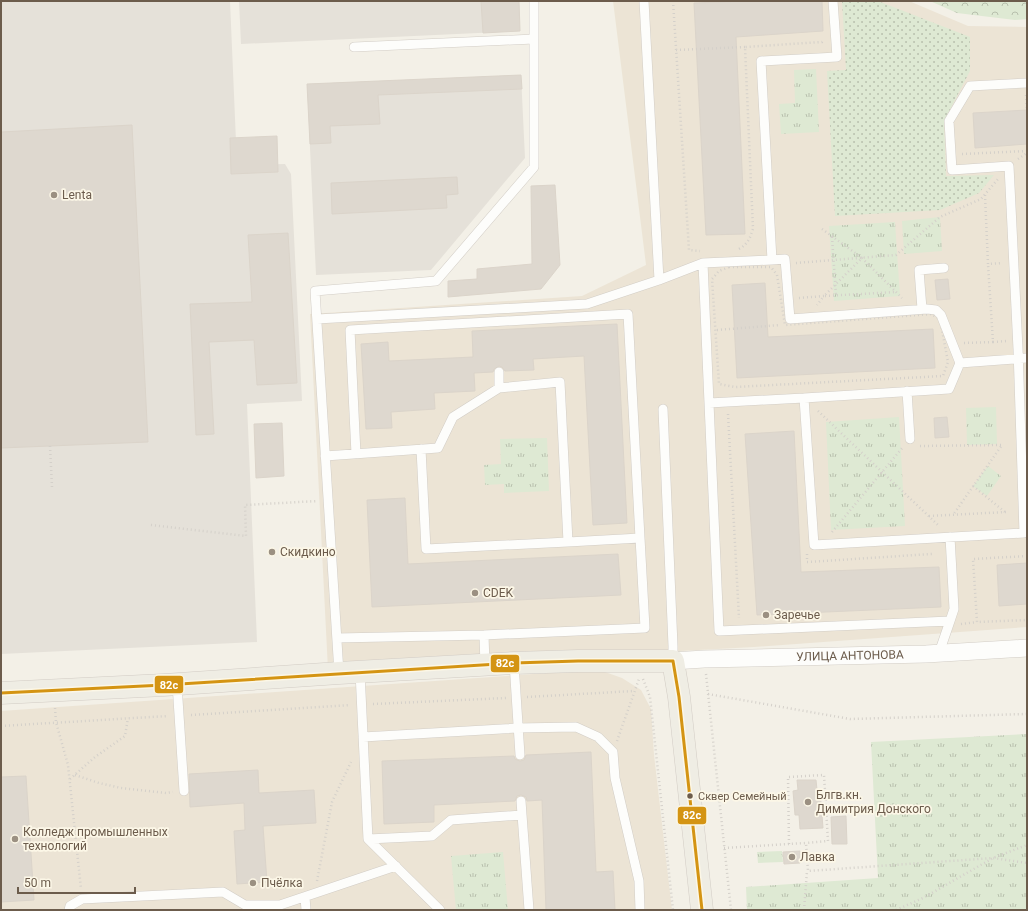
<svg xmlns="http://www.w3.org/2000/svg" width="1028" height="911" viewBox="0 0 1028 911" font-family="Roboto,sans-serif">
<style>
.residential{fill:#ece4d5}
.industrial{fill:#e5e1d9}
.grass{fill:url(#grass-dots)}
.forest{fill:url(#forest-crowns)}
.park{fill:url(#park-tufts)}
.building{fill:#ded8cf;stroke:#dbd4ca}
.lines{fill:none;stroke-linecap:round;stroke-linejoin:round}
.lane-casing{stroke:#d2cdc6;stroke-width:10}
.street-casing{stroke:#d2cdc6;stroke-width:18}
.primary-casing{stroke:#d2ccc5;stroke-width:23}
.path{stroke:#d4d0ca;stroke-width:2.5;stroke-dasharray:1 3;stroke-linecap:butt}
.lane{stroke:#fdfdfb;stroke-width:9}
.street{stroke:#fdfdfb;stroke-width:17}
.primary{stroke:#efede4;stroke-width:22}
.bus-1-casing{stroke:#fcf7e7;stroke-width:6}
.bus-1{stroke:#d49413;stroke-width:3}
.poi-dot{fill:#9b9082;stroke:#fcf7e7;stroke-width:1.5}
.bus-dot{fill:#6c5c4c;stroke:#fcf7e7;stroke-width:1.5}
.labels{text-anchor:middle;stroke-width:3.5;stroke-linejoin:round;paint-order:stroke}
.bus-label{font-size:11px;fill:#6c5c4c;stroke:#fcf7e7;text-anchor:start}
.poi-label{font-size:12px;fill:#6c5c4c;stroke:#fcf7e7;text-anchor:start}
.street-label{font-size:12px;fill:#6c5c4c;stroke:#fcf7e7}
.line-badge{stroke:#fcf7e7;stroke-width:1.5}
.badge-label{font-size:11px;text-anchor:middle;font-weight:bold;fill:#fff}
</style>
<defs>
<pattern id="grass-dots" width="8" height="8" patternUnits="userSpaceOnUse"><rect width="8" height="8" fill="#dee9d3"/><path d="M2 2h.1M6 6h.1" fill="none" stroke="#b8c0ad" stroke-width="1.8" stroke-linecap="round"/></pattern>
<pattern id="forest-crowns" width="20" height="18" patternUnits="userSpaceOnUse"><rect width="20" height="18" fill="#dee9d3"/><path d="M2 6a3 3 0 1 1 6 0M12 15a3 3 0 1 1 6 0" fill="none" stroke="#b8c0ad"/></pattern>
<pattern id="park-tufts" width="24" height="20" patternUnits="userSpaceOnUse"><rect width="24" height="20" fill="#dee9d3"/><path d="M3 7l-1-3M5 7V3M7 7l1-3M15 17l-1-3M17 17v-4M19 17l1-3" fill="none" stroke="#b8c0ad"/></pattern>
</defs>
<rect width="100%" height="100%" fill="#f3f0e7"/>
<!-- residential -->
<path class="residential" d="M613,1H909L968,26L1027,27V627L754,647L328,670L310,314L582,296L646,265Z
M577,671L605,672L622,678L641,690L651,709L654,755L672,910H1V711Z"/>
<!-- industrial -->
<path class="industrial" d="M1,1H230L237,165L285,164L291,174L302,401L247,404L257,642L1,654Z
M239,1H519L520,31L241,44Z
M521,75L525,158L431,270L316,275L307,84Z"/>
<!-- grass -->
<path class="grass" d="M842,1H878L970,37V71L944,121L946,176L994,175L979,193L940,210L835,216L827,71L846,70Z"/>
<!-- forest -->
<path class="forest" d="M930,1H1027V19L1015,20L957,13Z"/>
<!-- park -->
<path class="park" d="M816,69L819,132L781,134L779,104L795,103L794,70Z
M940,217L942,251L904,254L902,221Z
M895,222L900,296L834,301L829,226Z
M996,407L997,444L967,445L966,408Z
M899,417L905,526L831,530L826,422Z
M547,438L549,491L504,493V484L485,485L484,465L501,464L500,439Z
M988,466L1001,476L987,496L973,486Z
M1027,734V910H747L746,887L878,878L871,742Z
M782,851L783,862L758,863L757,852Z
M503,852L508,910H456L451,856Z"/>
<!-- building -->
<path class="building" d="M481,1H519L520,31L483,33Z
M744,1H822L823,31L736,37L745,234L706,235L694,3Z
M521,75L522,89L378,95L380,124L330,126L331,143L310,144L307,84Z
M1027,110V144L975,148L973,113Z
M132,125L148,442L1,448V132Z
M277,136L278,172L231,174L230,138Z
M457,177L458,194L446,195L447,208L332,214L331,183Z
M555,185L560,265L541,289L448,297V281L477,279V269L532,264L531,186Z
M288,233L297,383L257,385L254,340L209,342L214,434L196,435L190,304L252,302L248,235Z
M948,279L950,299L937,300L935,280Z
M765,283L768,337L933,329L935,368L737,378L732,285Z
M617,324L627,523L593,525L584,356L533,359L534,370L505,371L502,367L499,366L494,369L493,372L474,373L475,391L434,393L435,409L391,412L392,428L366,429L361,344L388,342L389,361L473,357L472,331Z
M947,417L949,437L935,438L934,418Z
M282,423L284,476L256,478L254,424Z
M794,431L801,572L939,567L941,607L757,615L745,434Z
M405,498L408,564L618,554L621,595L372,607L367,500Z
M1027,563V604L999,606L997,565Z
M591,752L596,872L613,871L615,910H546L542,800L527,801L526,797L521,795L517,796L515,801L434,805V822L384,824L382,761L514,756L515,759L520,761L524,760L526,755Z
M258,770L259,793L314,790L316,823L263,826L267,882L237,884L234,831L245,830L244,803L190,807L189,774Z
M26,776L34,900L1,902V777Z
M797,780H816L817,790H820L823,828L800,829L799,815H795L793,791L798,790Z
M846,816L847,844H832L831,817Z
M800,851V863L784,864L783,852Z"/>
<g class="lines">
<!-- lane casing -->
<g class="lane-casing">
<path id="lane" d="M354,47L534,39
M772,260L785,259L790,319L927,309L936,310L941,315L960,363L949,389L804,398L709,403L719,631L950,621L939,653
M703,263L709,403
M659,280L703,263L772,260L761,61L837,57L833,1
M922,309L919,270L944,268
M317,319L587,304L659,280L644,1
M960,363L1027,358
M499,372V388
M907,391L910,439
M804,398L814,545L1024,533L1018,349L1009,166L952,170L949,121L970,86L1027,83
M663,409L673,646V661
M356,454L350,330L628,314L640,538
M325,456L438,448L453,417L499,388L560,382L568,542L426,549L421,449
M950,621L954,609L950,537
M484,635L485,665
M337,638L484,635L645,628L640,538L568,542
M514,663L520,755
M360,672L368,839L432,836L451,820L522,815
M339,673L315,291L436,281L534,167V1
M177,684L184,791
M363,737L517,728L576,727L598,737L613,752L615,778L639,881L640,910
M521,801L529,910
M368,839L440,910
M305,897L306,910
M69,910L70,906L82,899L223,892L245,905H280L396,866"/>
</g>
<!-- street casing -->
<g class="street-casing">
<g id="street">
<path id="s1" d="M673,661L704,659L926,654L1027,648"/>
</g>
</g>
<!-- primary casing -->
<g class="primary-casing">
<path id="primary" d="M1,693L164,685L339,673L514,663L578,661H673L679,697L702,910"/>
</g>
<!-- path -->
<path class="path" d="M673,1L689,250L700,251
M676,50L745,47
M1026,95L1027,110
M962,154L1027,151
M1018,159L1027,153
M985,195L988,264L1002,263
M822,229L862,258L824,296
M832,237L836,295
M739,249C748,244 750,238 753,229L745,47L822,42L823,41
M862,258L902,298
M796,263L896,255L940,217L981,199L998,179
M729,267H771L777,275L785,325L931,314L940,319L948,362L943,376L735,387L719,384L712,279L719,271Z
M825,296L896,292
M799,298L824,296L817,305
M717,330L780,325
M993,342L1007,341
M964,343L993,342L988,264
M818,411L939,526
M728,414L739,618
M50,446L52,487
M920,446L1002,445L953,515
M973,486L1005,512
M929,516L1006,512
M151,525L246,536L245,505L318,501
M832,532L903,447
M807,554V562L932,554
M1027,556L973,559L977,622L1027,620
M961,624L977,622
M706,674L731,910
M643,679L650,697L673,910
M708,694L850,719L1027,714
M527,697L634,691
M373,704L506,698
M55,708L56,722L68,765L81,889
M191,715L350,705
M1,726L168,716
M617,741L639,679
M75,775L99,783L121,788L166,793L173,792
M70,779L95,757L125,736L128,718
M789,844L788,777L824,775L828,841L806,843
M724,848L806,843L808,871L993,858L1027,863
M317,881L332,802L351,762
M804,910L807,871
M896,910L923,898L993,858L1027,845"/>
<!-- lane -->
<use href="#lane" class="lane"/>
<!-- street -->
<use href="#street" class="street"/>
<!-- primary -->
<use href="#primary" class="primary"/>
<!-- bus-1 casing -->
<g class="bus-1-casing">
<path id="bus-1" d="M673,661L679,697L702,910
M1,693L164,685L514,663L578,661H673"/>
</g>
<!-- bus-1 -->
<use href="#bus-1" class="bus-1"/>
</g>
<!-- markers -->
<g class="poi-dot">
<circle cx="54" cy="195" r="4"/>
<circle cx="272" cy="552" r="4"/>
<circle cx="475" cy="593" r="4"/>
<circle cx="766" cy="615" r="4"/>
<circle cx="808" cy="802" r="4"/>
<circle cx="15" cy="839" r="4"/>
<circle cx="792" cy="857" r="4"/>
<circle cx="253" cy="883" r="4"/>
</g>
<circle class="bus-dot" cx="690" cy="796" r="3.5"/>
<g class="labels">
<!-- bus labels -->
<g class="bus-label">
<text x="698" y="800">Сквер Семейный</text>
</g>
<!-- poi labels -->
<g class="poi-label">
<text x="62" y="199">Lenta</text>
<text x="280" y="556">Скидкино</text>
<text x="483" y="597">CDEK</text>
<text x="774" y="619">Заречье</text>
<text x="816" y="799">Блгв.кн.<tspan x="816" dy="14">Димитрия Донского</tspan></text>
<text x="23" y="836">Колледж промышленных<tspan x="23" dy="14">технологий</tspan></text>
<text x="800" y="861">Лавка</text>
<text x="261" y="887">Пчёлка</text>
</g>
<!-- street labels -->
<g class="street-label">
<text dy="4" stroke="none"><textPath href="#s1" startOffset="177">УЛИЦА АНТОНОВА</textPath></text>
</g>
</g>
<g class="line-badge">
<rect x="490" y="654" width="30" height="19" rx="4" fill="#d49413"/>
<rect x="154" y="675" width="30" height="19" rx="4" fill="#d49413"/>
<rect x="677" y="806" width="30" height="19" rx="4" fill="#d49413"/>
</g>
<g class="badge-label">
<text x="505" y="667">82с</text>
<text x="169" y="689">82с</text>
<text x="692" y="819">82с</text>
</g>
<!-- border -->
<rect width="1028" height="911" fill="none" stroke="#6c5c4c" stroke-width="4"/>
<!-- scale -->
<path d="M18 887v6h117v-6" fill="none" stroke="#6c5c4c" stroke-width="2"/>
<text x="24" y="887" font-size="12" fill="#6c5c4c" stroke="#fcf7e7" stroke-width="3" paint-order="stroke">50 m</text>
</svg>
